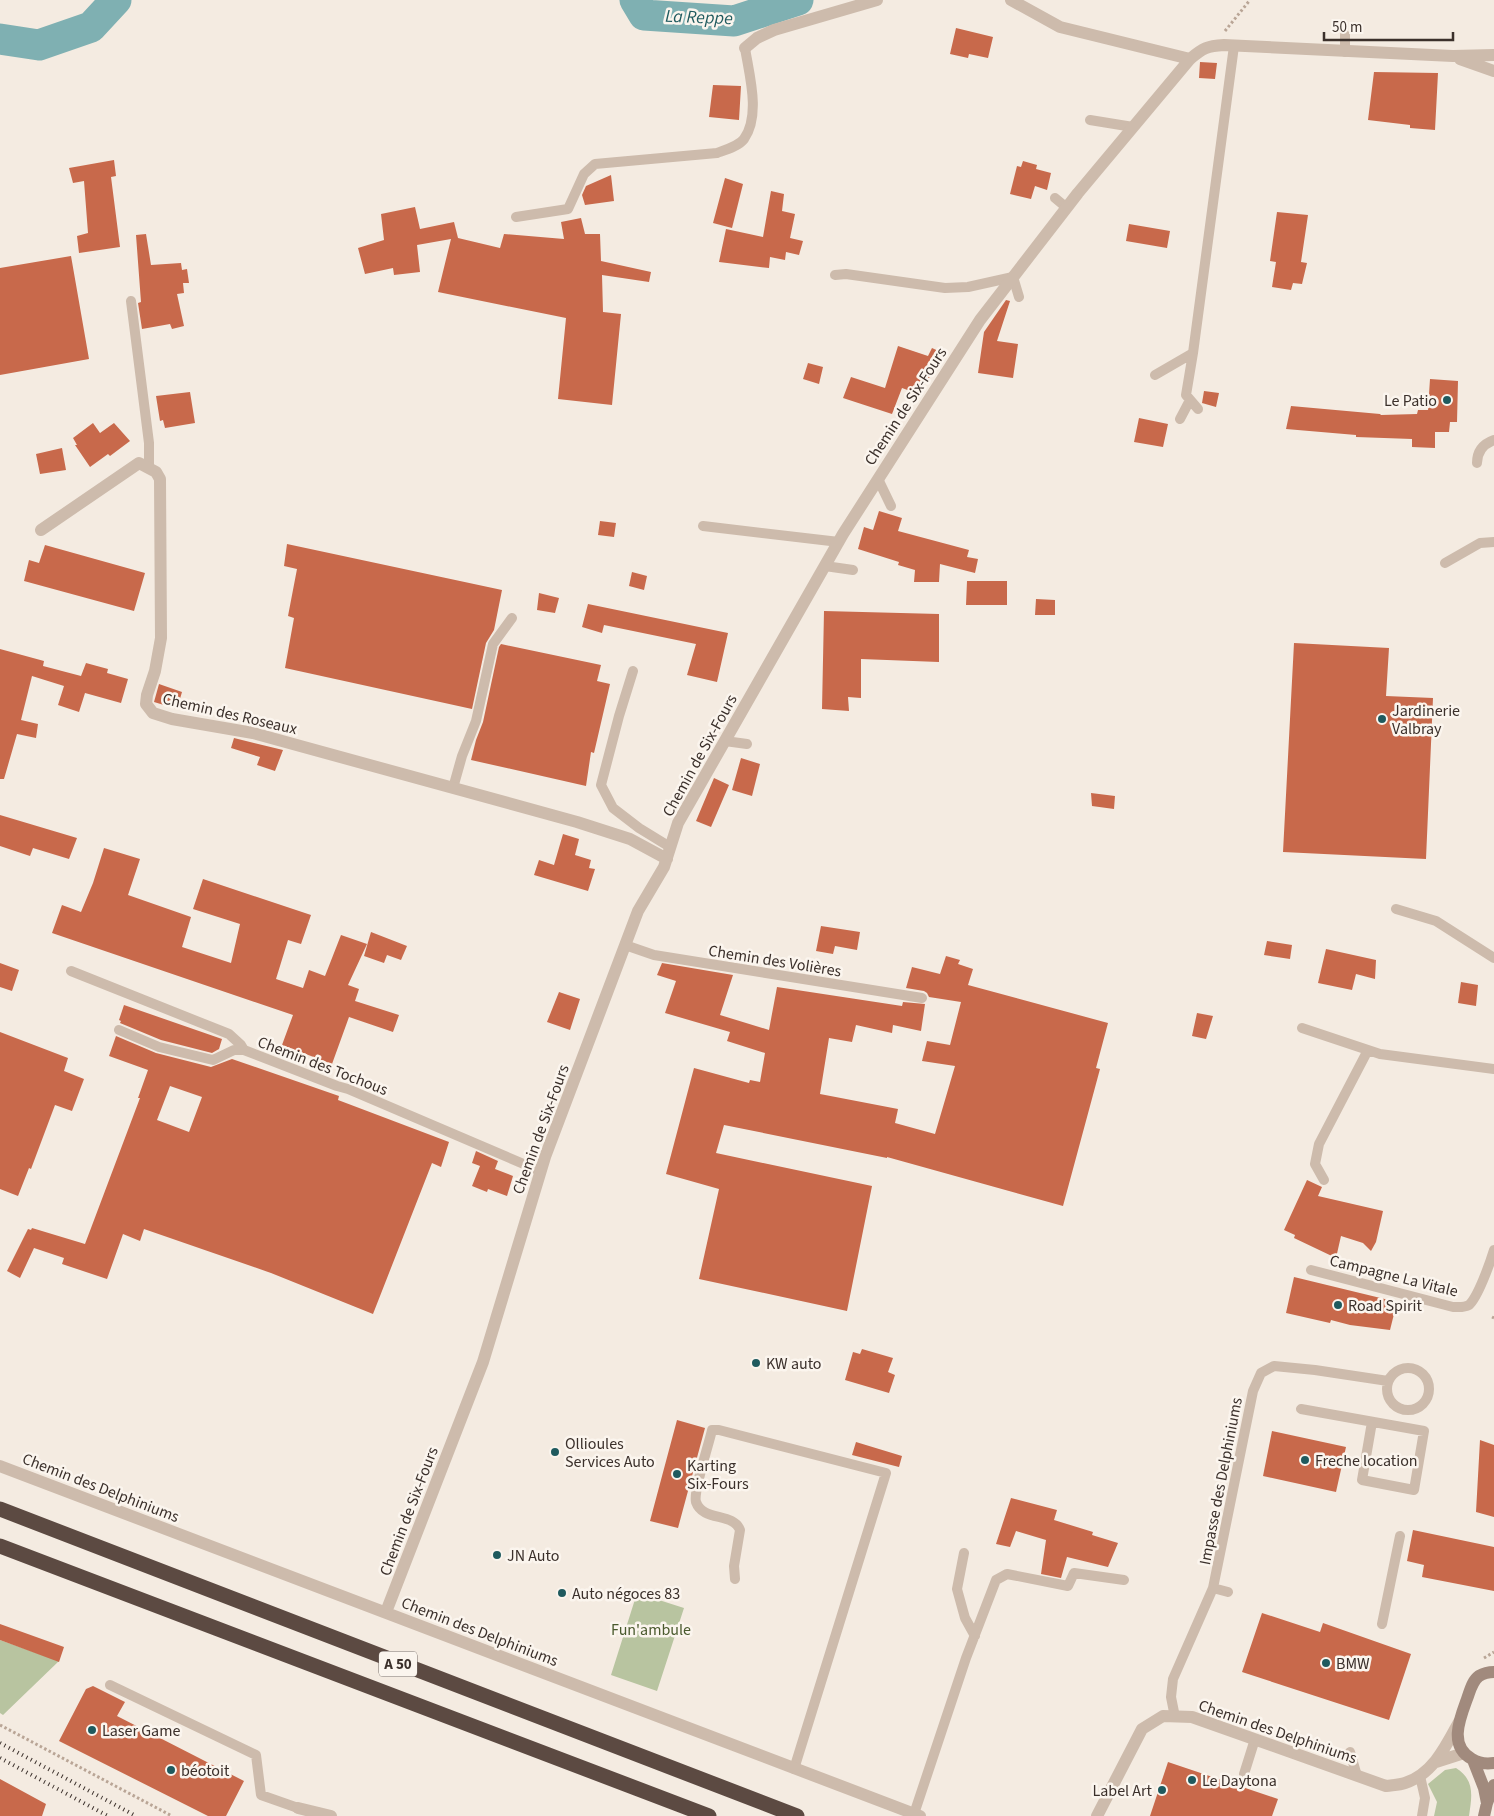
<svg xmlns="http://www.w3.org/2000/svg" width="1494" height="1816" viewBox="0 0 1494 1816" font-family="'Source Sans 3',sans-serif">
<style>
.green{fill:#b8c4a0}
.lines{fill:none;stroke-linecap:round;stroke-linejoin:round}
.river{stroke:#7fb0b2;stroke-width:31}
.building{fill:#c8694b;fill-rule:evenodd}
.path{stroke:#b9a596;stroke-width:3;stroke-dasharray:2.5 2.5;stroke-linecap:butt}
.lane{stroke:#cdbbac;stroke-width:10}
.street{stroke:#cdbbac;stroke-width:12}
.secondary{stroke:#a18a7d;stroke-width:12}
.highway{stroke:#5c4a42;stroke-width:15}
.rail{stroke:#3b302b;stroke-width:4;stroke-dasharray:1 4;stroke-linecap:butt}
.poi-dot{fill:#1f5a5e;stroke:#fbf5ee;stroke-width:2}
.labels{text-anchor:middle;stroke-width:5;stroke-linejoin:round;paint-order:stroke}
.shield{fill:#fbf5ee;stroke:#756b66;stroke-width:1}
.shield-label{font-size:15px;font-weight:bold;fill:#3b302b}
.poi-label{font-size:16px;fill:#3b302b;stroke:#fbf5ee;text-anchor:start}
.street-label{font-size:16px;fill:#3b302b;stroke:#fbf5ee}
.park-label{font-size:16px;fill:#4a5a2e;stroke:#fbf5ee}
.water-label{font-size:18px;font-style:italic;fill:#1f5a5e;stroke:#fbf5ee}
</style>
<rect width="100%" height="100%" fill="#f4ebe1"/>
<!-- green -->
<path class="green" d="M637,1593L684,1608L657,1691L611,1675Z
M0,1640L59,1661L3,1715L0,1713Z
M1456,1768C1475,1780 1472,1796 1469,1816H1434L1437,1802L1428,1784L1445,1770Z"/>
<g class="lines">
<!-- river -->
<path class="river" d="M635,0L644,15L734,21L798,0
M0,39L39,45L91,27L116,0"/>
</g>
<!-- building -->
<path class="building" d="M956,28L993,37L988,58L969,54L968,58L950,54Z
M1200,62L1217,63L1215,79L1199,78Z
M1374,72L1438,73L1435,130L1410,128V125L1368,120Z
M713,85L741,86L739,120L709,117Z
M114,160L116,176L111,177L120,247L79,253L77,236L88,233L84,181L73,183L69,168Z
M1023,161L1037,165L1036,169L1051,173L1047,190L1035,186L1031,199L1010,194L1017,166L1021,167Z
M611,175L614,201L585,205L582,195L586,186Z
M725,178L743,184L732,228L713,223Z
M771,191L784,194L782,211L795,214L790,238L803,241L799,255L786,252L785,260L770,257L769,268L719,262L726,229L763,237Z
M415,207L420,229L454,222L458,238L500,248L504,234L564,239L561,222L581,218L585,234H600L601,261L651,272L649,282L602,275L603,312L621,314L612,405L558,399L566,318L438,292L451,239L417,245L420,272L394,275L393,268L365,274L358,248L384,240L381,214Z
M1277,212L1308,215L1301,262L1307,263L1302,284L1293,283L1291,290L1272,287L1276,262L1270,261Z
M1129,224L1170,231L1167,248L1126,241Z
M146,234L151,265L181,263L182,270L187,269L189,283H183L184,293L177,294L184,326L172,329L170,324L142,329L138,303L141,302L136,235Z
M71,256L89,359L0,375V268Z
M1006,300L1010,301L997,341L1018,344L1013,378L978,373L984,332Z
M898,346L928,356L932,348L945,354L921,390L915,389L913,392L902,388L892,414L843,398L851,377L885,388Z
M808,363L823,367L819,384L803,379Z
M1430,379L1458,381L1457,422H1450L1449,432H1435V448L1412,447V439L1356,437V435L1286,429L1291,406L1380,414L1381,415L1417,414L1418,410H1428Z
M1204,391L1219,393L1216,407L1202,403Z
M190,392L195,423L165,428L163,420L160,421L156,396Z
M1139,418L1168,424L1163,447L1134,442Z
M93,423L100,433L114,423L130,441L110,456L108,454L90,467L75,445H77L73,438Z
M62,448L66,470L40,474L36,454Z
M879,511L902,518L898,531L969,550L967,557L978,559L975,573L940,564L939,582H914L915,570L898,565L899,562L858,549L864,527L873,530Z
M600,521L616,523L614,537L598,535Z
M287,544L502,590L494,630L486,643L472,709L285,668L294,618L288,616L297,569L284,566Z
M45,545L145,573L134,611L24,581L29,560L39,563Z
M632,572L647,576L644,590L629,586Z
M967,581H1007V605H966Z
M539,593L559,598L555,613L537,610Z
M1036,599L1055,600V615H1035Z
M588,604L728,633L717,682L687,675L696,644L604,625L602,633L582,627Z
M824,611L939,614V662L861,659V698L848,697L849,711L822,709Z
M1294,643L1389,648L1386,696L1433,698L1426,859L1283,852Z
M501,644L601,665L597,681L610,684L594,753L591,752L586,786L471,760L476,740L483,722L499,647Z
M0,649L44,661L43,666L81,676L86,663L108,669L107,673L128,679L121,703L85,693L79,712L58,705L64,686L32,676L21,720L38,724L36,738L17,734L4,779H0Z
M159,684L182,692L177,709L154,702Z
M234,738L283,750L275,771L257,765L260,757L231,748Z
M741,758L760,764L752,796L732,790Z
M714,778L729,785L711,827L696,821Z
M1091,793L1115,796L1114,809L1092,806Z
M0,815L77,838L69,859L33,848L30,856L0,846Z
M563,834L579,839L575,855L591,860L589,868L595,869L588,891L534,875L539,860L554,865Z
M104,848L140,859L128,895L191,917L182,947L231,963L240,924L193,909L203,879L311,915L301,944L288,940L276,979L303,988L309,970L325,976L341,935L367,944L348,985L359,989L355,1001L399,1015L393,1032L349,1017L332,1064L282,1045L293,1015L52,933L62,905L81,912L93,883Z
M821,926L860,932L857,950L835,946L833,954L816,951Z
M371,932L407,946L401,960L387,955L384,963L364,956Z
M1267,941L1292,945L1290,959L1264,955Z
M1326,949L1376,960L1375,979L1356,974L1352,990L1318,983Z
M946,956L960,960L958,964L973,969L968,985L1108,1023L1096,1068L1100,1069L1063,1206L887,1157V1158L724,1125L716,1153L872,1186L847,1311L699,1279L719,1189L666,1174L694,1068L749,1083L750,1080L760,1082L765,1053L727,1041L730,1032L665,1013L676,981L657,975L662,963L733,975L720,1015L769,1030L777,987L902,1006L903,1002L925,1004L921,1031L893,1025L892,1033L856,1025L852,1042L829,1038L820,1094L898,1109L895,1123L935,1134L955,1066L922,1061L927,1041L950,1045L961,1002L929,997L927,993L924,991L906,988L912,967L940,974Z
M0,963L19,970L12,991L0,987Z
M1461,982L1478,985L1476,1006L1458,1003Z
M559,992L580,999L570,1030L547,1022Z
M124,1005L222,1039L219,1049L212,1053L161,1040L120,1023L121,1021L119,1020Z
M1197,1013L1213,1016L1206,1039L1192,1036Z
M0,1032L68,1058L64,1071L84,1079L72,1111L55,1105L31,1169L29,1168L18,1196L0,1189Z
M116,1036L156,1053L211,1067L232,1059L339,1096L338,1100L449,1142L441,1167L432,1163L373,1314L271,1273L144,1229L140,1241L123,1234L107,1279L62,1264L64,1258L34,1248L20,1278L7,1271L28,1229L31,1230L32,1228L85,1244L140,1098H138L148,1070L109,1056ZM170,1086L202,1097L189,1132L157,1120Z
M476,1151L498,1161L495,1169L513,1176L507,1196L488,1189L487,1192L472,1186L480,1166L472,1163Z
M1307,1180L1322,1187L1318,1196L1383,1211L1376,1242L1371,1251L1363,1243L1341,1236L1336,1258L1294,1238L1295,1235L1284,1230Z
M1294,1277L1397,1302L1390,1330L1350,1325L1331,1320L1330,1323L1286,1313Z
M862,1349L893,1358L888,1372L895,1375L889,1393L845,1380L853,1352L860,1354Z
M677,1420L705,1428L678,1528L650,1521Z
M1272,1431L1346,1447L1336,1492L1263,1476Z
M1480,1440L1494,1445V1517L1476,1512Z
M856,1442L902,1456L899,1467L852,1455Z
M1011,1498L1057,1510L1054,1520L1093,1532L1092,1535L1118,1543L1108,1567L1067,1557L1061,1578L1041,1574L1046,1540L1016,1531L1010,1547L996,1544Z
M1413,1530L1494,1547V1591L1422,1577L1424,1565L1407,1561Z
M1262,1613L1320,1632L1323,1623L1411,1654L1389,1720L1242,1672Z
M0,1624L64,1647L59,1662L0,1640Z
M93,1686L125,1702L117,1716L244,1781L226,1816H208L59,1741L86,1689Z
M1168,1762L1278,1799L1272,1816H1150Z
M0,1779L46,1804L42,1816H0Z"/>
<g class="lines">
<!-- path -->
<path class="path" d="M1225,31L1250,0
M1492,1317L1494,1318
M1484,1658L1494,1652
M0,1725L172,1816"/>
<!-- lane -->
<path class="lane" d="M1345,52V35
M1090,120L1133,127
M1055,198L1067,208
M516,217L568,209L584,174L595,164L717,153C725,150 739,146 744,139C761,115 749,74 745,48
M835,275L846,274L945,288L968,287L1013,277L1019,297
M131,301L149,443V467
M1155,375L1193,353
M1198,409L1186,395L1193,353L1234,46
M1180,419L1190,400
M1477,463C1477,452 1483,444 1494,440
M878,479L891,506
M703,526L839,542
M1445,563L1480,543L1494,542
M825,566L853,570
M633,671L619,716L601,785L613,808L639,828L670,847
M725,741L747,744
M453,788L462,756L476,721L493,644L512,618
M1396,909L1436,921L1494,958
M625,945L654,955L922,998
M71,971L229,1034L241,1045L244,1050L337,1086L348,1089L540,1171
M1302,1028L1380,1054L1494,1069
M119,1030L159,1047L213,1060L234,1050H244
M1324,1180L1315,1164L1319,1144L1368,1050
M1311,1270L1453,1307C1458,1307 1464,1308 1469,1305C1478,1297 1490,1263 1494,1250
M1387 1389a21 21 0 1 1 42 0a21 21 0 1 1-42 0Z
M1301,1409L1424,1431L1414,1490L1362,1480L1372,1422
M964,1553L957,1589L965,1618L975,1636
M735,1579L734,1566L740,1530C733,1512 703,1522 696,1502C693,1492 709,1444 712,1430H719L886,1473L794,1769
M1213,1588L1228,1592
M1382,1624L1400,1536
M110,1685L256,1755L261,1795L298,1808
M1175,1717L1171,1697L1173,1679L1213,1588L1253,1391L1261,1373L1274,1366L1315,1370L1388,1381
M1350,1752L1357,1776
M1244,1774L1255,1739
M1420,1776L1425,1798L1422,1816
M914,1814L966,1658L996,1580L1007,1574L1068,1586L1074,1573L1124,1580"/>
<!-- street -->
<path class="street" d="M1011,0L1060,27L1190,59
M745,48L757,38L774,30L877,0
M1460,59L1494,71
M41,530L139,463L156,472L160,479L161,638L155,671L147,695L146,704L153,713L172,719L253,733L577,822L630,839L667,859
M0,1466L920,1816
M386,1612L483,1362L545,1157L638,911L664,867L678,823L843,534L980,320L1078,193L1190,59C1203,48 1207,46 1224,45L1453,56L1494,55
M1436,1762L1464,1753
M298,1808L331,1816
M1097,1816L1142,1729L1163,1716L1192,1717L1386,1786C1392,1785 1399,1785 1405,1783C1433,1774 1446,1746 1459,1722"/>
<!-- secondary -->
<path class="secondary" d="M1494,1672C1488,1672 1484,1673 1479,1676C1472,1681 1470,1691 1467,1699C1460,1718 1448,1746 1472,1759C1478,1763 1487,1764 1494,1763
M1473,1760L1484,1788L1487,1803
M1484,1816L1487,1803L1494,1785"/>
<!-- highway -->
<path class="highway" d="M0,1509L797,1816
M0,1546L709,1816"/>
<!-- rail -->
<path class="rail" d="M0,1743L136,1816
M0,1758L108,1816"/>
</g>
<!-- markers -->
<g class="poi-dot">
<circle cx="1447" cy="400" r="5"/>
<circle cx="1382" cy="719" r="5"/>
<circle cx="1338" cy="1305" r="5"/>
<circle cx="756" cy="1363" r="5"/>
<circle cx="555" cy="1452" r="5"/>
<circle cx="1305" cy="1460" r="5"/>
<circle cx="677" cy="1474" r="5"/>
<circle cx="497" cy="1555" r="5"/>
<circle cx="562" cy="1593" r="5"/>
<circle cx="1326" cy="1663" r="5"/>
<circle cx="92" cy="1730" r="5"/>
<circle cx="171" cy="1770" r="5"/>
<circle cx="1192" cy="1780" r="5"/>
<circle cx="1162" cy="1790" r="5"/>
</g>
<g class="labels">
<!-- shield labels -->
<rect class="shield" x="379" y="1651.5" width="38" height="25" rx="4"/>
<g class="shield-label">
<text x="398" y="1669">A 50</text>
</g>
<!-- poi labels -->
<g class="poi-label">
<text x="1437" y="406" text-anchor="end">Le Patio</text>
<text x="1392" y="716">Jardinerie<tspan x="1392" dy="18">Valbray</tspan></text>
<text x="1348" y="1311">Road Spirit</text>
<text x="766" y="1369">KW auto</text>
<text x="565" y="1449">Ollioules<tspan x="565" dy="18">Services Auto</tspan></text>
<text x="1315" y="1466">Freche location</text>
<text x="687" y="1471">Karting<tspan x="687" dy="18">Six-Fours</tspan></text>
<text x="507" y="1561">JN Auto</text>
<text x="572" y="1599">Auto négoces 83</text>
<text x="1336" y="1669">BMW</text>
<text x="102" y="1736">Laser Game</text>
<text x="181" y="1776">béotoit</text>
<text x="1202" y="1786">Le Daytona</text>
<text x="1152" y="1796" text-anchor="end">Label Art</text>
</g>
<!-- street labels -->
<g class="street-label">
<text transform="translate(905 406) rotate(-57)" y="6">Chemin de Six-Fours</text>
<text transform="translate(230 713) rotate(13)" y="6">Chemin des Roseaux</text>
<text transform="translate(699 755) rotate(-61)" y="6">Chemin de Six-Fours</text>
<text transform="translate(775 960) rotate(9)" y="6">Chemin des Volières</text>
<text transform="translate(323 1065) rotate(21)" y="6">Chemin des Tochous</text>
<text transform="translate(540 1129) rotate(-70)" y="6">Chemin de Six-Fours</text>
<text transform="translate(1394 1275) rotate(14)" y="6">Campagne La Vitale</text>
<text transform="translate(1220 1481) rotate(-79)" y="6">Impasse des Delphiniums</text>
<text transform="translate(101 1487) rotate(21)" y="6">Chemin des Delphiniums</text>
<text transform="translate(408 1511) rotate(-69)" y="6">Chemin de Six-Fours</text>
<text transform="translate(480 1631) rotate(21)" y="6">Chemin des Delphiniums</text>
<text transform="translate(1278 1731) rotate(19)" y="6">Chemin des Delphiniums</text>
</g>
<!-- park labels -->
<g class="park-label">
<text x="651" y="1635">Fun'ambule</text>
</g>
<!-- water labels -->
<g class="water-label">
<text transform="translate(699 17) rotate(2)" y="6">La Reppe</text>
</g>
</g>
<!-- scale -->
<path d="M1324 32v8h129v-8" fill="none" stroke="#3b302b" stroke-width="2.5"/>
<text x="1332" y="32" font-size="15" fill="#3b302b" stroke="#fbf5ee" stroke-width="4" paint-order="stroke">50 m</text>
</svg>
